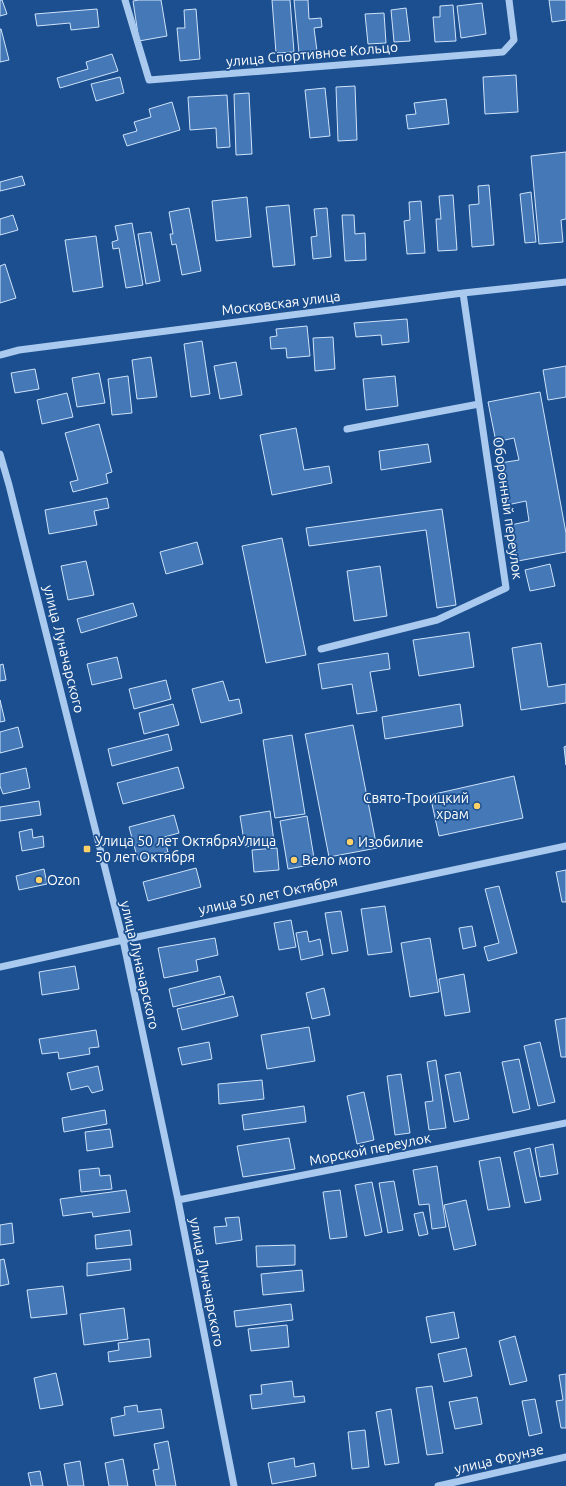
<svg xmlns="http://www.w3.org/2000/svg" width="566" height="1486" viewBox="0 0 566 1486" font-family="Ubuntu,sans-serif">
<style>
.building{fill:#4478b7;stroke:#cfe3fa}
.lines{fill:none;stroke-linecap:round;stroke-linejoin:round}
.minor{stroke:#a9c9ee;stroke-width:7}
.poi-dot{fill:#ffd166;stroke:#1b4f8f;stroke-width:1.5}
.labels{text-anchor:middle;stroke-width:3.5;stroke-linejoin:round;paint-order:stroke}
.street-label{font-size:14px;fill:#fff;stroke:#1b4f8f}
.poi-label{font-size:14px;fill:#fff;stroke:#1b4f8f;text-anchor:start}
</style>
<rect width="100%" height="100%" fill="#1b4f8f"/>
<!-- building -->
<path class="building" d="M0,0H2L7,14L0,16Z
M139,0H161L167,36L139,41L133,1Z
M272,0H290L294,52L276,53Z
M294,0H308L309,19L321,18L322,27L314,28L317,51L299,53Z
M549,0H566V20L552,22Z
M482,3L486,34L461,38L457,6Z
M453,5L456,41L435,42L433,17H440V6Z
M406,8L410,41L394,42L391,10Z
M97,9L99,27L71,30L70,23L37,26L35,14Z
M196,9L200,59L180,61L177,28H185L184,10Z
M384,13L386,43L368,44L365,14Z
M0,29H1L9,60L0,62Z
M112,54L118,71L60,88L57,78L88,69L86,62Z
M516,75L518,112L485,114L483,77Z
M120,77L124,93L96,101L91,84Z
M355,86L357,140L338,141L336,87Z
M325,88L330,136L310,138L305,90Z
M249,93L252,154L236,155L234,94Z
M227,95L230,147L217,148L216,128L190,130L188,97Z
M446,99L449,124L408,129L406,115L416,114L414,103Z
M172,102L180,130L127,146L123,135L137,131L134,122L151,117L149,109Z
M566,152V219L561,220L563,242L539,244L531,156Z
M22,176L25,185L0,191V182Z
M489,185L494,245L472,247L469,205L479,204L478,186Z
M531,192L536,242L525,243L520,194Z
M453,195L457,250L438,251L436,219H441L439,196Z
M247,197L251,237L216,241L212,201Z
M421,201L425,253L407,254L404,221L410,220L409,202Z
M289,205L295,265L273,267L266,207Z
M189,208L201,271L182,275L176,244L172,245L170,234H173L169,212Z
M327,208L331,257L313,259L311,237L317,236L314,209Z
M13,215L18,230L0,235V219Z
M342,215H354L355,234L365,233L366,260L345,261Z
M132,223L143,285L126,288L119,248L113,249L112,242L118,240L115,226Z
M151,232L160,281L146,284L138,234Z
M96,236L103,287L73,292L65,240Z
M5,264L16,298L0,303V266Z
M407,319L409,342L382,345L381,335L356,337L354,323Z
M307,326L310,356L287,358L286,348L271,349L270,337L277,336L276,329Z
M333,337L335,369L315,371L313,338Z
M202,341L210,394L191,397L184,344Z
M151,357L157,397L137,399L132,360Z
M236,362L242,395L220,399L214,366Z
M566,366V397L548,400L543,370Z
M35,369L39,389L15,393L11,373Z
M99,373L105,403L77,407L72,378Z
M128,376L132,413L112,415L108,379Z
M395,376L398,406L366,410L363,379Z
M540,392L566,533V552L518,561L511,525L529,521L526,501L507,505L500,463L519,460L514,438L496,442L488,402Z
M67,393L73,417L42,424L37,400Z
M99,424L112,472L106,474L108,483L73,492L70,482L78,480L65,433Z
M296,428L304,470L329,466L332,483L272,495L260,435Z
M428,444L431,462L381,470L379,451Z
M107,498L109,508L94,511L97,525L49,534L45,510Z
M442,509L456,605L437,608L426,530L309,546L306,528Z
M282,538L306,655L266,663L242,546Z
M197,542L203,564L166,574L160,552Z
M86,561L94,595L68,600L61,566Z
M550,564L555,586L530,591L525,570Z
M380,566L387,616L354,621L347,571Z
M133,603L137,616L81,633L77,619Z
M469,632L474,667L419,676L413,640Z
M541,643L548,687L566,684V703L521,710L512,648Z
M388,653L390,669L370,672L377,711L357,714L352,684L322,689L318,664Z
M117,657L122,678L92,685L87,664Z
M3,664L6,680L0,681V665Z
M166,680L171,699L134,709L129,689Z
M223,681L229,701L239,699L242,713L201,723L192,689Z
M0,700L5,721L0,722Z
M173,704L179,725L144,734L139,713Z
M460,704L463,726L385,739L382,717Z
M353,725L377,848L329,857L305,734Z
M18,727L23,747L0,753V732Z
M168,734L172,750L112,766L108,749Z
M292,735L305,814L275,818L263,740Z
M566,746V765L564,747Z
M178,767L184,788L123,804L117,783Z
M26,768L30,788L3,794L0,786V774Z
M514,776L523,818L439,836L430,795Z
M39,801L41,815L0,821V807Z
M270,811L274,842L245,847L240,816Z
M174,815L179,833L164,837L168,852L138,860L129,827Z
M307,816L315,864L288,869L280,821Z
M32,829L33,838L43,836L44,847L22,851L19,832Z
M277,848L279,870L254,872L252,850Z
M196,868L201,887L148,901L143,882Z
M44,869L47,884L19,890L16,876Z
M566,870V902H562L556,872Z
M499,886L517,953L488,961L484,947L499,943L485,889Z
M385,906L392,952L368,955L361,909Z
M341,911L348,951L332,954L325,913Z
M291,920L296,947L279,950L274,923Z
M472,926L476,946L463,949L459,928Z
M307,931L309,942L320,939L323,955L301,960L296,933Z
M215,938L218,955L196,960L198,971L164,978L158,948Z
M430,938L439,992L410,997L401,943Z
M75,966L79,989L42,995L39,972Z
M464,974L470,1012L445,1016L439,979Z
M220,976L225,994L173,1007L169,989Z
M324,988L330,1015L312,1019L306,993Z
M233,996L238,1016L182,1030L177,1009Z
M566,1018V1057H561L555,1020Z
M309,1027L315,1061L267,1069L261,1035Z
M96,1030L99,1047L89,1048L90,1054L59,1059L58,1052L42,1054L39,1039Z
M209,1042L212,1059L182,1065L178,1048Z
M540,1042L555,1102L538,1106L524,1046Z
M519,1059L530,1109L513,1113L502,1062Z
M436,1060L446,1128L429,1130L425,1102L433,1101L427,1062Z
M98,1066L103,1090L92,1093L88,1086L71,1090L67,1073Z
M460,1072L469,1119L454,1122L445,1075Z
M401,1074L410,1133L395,1135L387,1076Z
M262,1080L264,1099L219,1104L218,1084Z
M364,1092L374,1140L357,1144L347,1096Z
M304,1106L306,1122L244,1130L242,1115Z
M105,1110L107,1124L64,1132L62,1118Z
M110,1129L113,1147L87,1151L85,1132Z
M289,1138L295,1169L243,1177L237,1146Z
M553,1144L558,1174L540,1177L535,1148Z
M530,1148L541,1200L525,1203L514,1152Z
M500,1157L510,1207L488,1210L479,1161Z
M437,1166L446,1227L432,1229L429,1204L419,1205L413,1170Z
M99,1168L100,1176L110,1175L112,1189L81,1192L79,1170Z
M394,1181L403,1230L388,1233L379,1183Z
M372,1182L382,1232L365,1236L355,1185Z
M126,1190L130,1212L93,1217L92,1212L63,1216L60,1199Z
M340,1190L347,1237L330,1239L323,1192Z
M466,1200L476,1245L454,1250L444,1205Z
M423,1212L428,1234L419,1236L414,1214Z
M239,1217L242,1240L216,1244L214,1227L227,1226L225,1218Z
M12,1223L14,1243L0,1245V1225Z
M130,1230L132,1245L96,1249L95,1235Z
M295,1245V1265L257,1267L256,1246Z
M4,1259L9,1284L0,1286V1260Z
M130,1259L131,1270L87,1276V1263Z
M302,1270L304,1291L263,1295L261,1274Z
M63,1286L67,1314L31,1318L27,1290Z
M291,1304L293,1320L236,1327L234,1311Z
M124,1308L128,1339L84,1345L80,1314Z
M454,1312L459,1338L431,1343L426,1317Z
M287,1325L289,1347L251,1351L248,1329Z
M515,1336L527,1381L510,1385L499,1341Z
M149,1339L151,1357L109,1362L108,1352L119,1350L118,1343Z
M466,1348L472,1376L444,1382L438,1354Z
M56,1373L63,1405L40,1409L34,1378Z
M566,1374V1428H561L556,1401L563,1400L559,1375Z
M292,1381L294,1397L304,1396L305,1402L252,1409L250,1395L262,1394L261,1385Z
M432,1386L443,1453L427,1455L416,1388Z
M477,1397L482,1424L455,1429L449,1402Z
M535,1399L542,1433L529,1436L522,1401Z
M137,1405L138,1412L161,1409L164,1428L114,1436L111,1418L125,1415L124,1407Z
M391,1409L399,1463L385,1465L376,1412Z
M365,1430L369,1467L352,1469L348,1432Z
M168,1441L176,1486H156L153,1470L159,1469L154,1444Z
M294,1458L295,1467L314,1463L316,1476L272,1484L268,1463Z
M123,1459L128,1486H109L105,1463Z
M80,1461L84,1486H68L64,1464Z
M40,1471L43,1486H31L28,1473Z"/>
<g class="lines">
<!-- minor -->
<path class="minor" d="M125,0L149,80L503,52L514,40L509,0
M0,355L19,350L463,293L566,282
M347,429L479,404
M0,454L9,485L123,940L178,1200L234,1486
M321,649L437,620L506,588L463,293
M0,967L123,940L566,846
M178,1200L566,1123
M438,1486L566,1457"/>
</g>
<!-- markers -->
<g class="poi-dot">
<circle cx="477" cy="806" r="4"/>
<circle cx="350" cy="842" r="4"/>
<rect x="83" y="845" width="8" height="8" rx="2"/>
<circle cx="294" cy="860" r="4"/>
<circle cx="39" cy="880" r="4"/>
</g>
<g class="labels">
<!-- street labels -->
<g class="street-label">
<text transform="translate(312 54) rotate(-5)" y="5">улица Спортивное Кольцо</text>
<text transform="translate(281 303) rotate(-7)" y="5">Московская улица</text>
<text transform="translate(508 508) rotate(82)" y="5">Оборонный переулок</text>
<text transform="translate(64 649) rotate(76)" y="5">улица Луначарского</text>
<text transform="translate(268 895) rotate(-12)" y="5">улица 50 лет Октября</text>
<text transform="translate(140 965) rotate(77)" y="5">улица Луначарского</text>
<text transform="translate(370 1149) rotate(-11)" y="5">Морской переулок</text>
<text transform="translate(207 1282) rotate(79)" y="5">улица Луначарского</text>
<text transform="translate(499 1459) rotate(-13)" y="5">улица Фрунзе</text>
</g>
<!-- poi labels -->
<g class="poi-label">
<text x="469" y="803" text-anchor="end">Свято-Троицкий<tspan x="469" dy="16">храм</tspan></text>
<text x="95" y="846">Улица 50 лет ОктябряУлица<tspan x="95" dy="16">50 лет Октября</tspan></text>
<text x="358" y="847">Изобилие</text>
<text x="302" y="865">Вело мото</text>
<text x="47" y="885">Ozon</text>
</g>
</g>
</svg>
